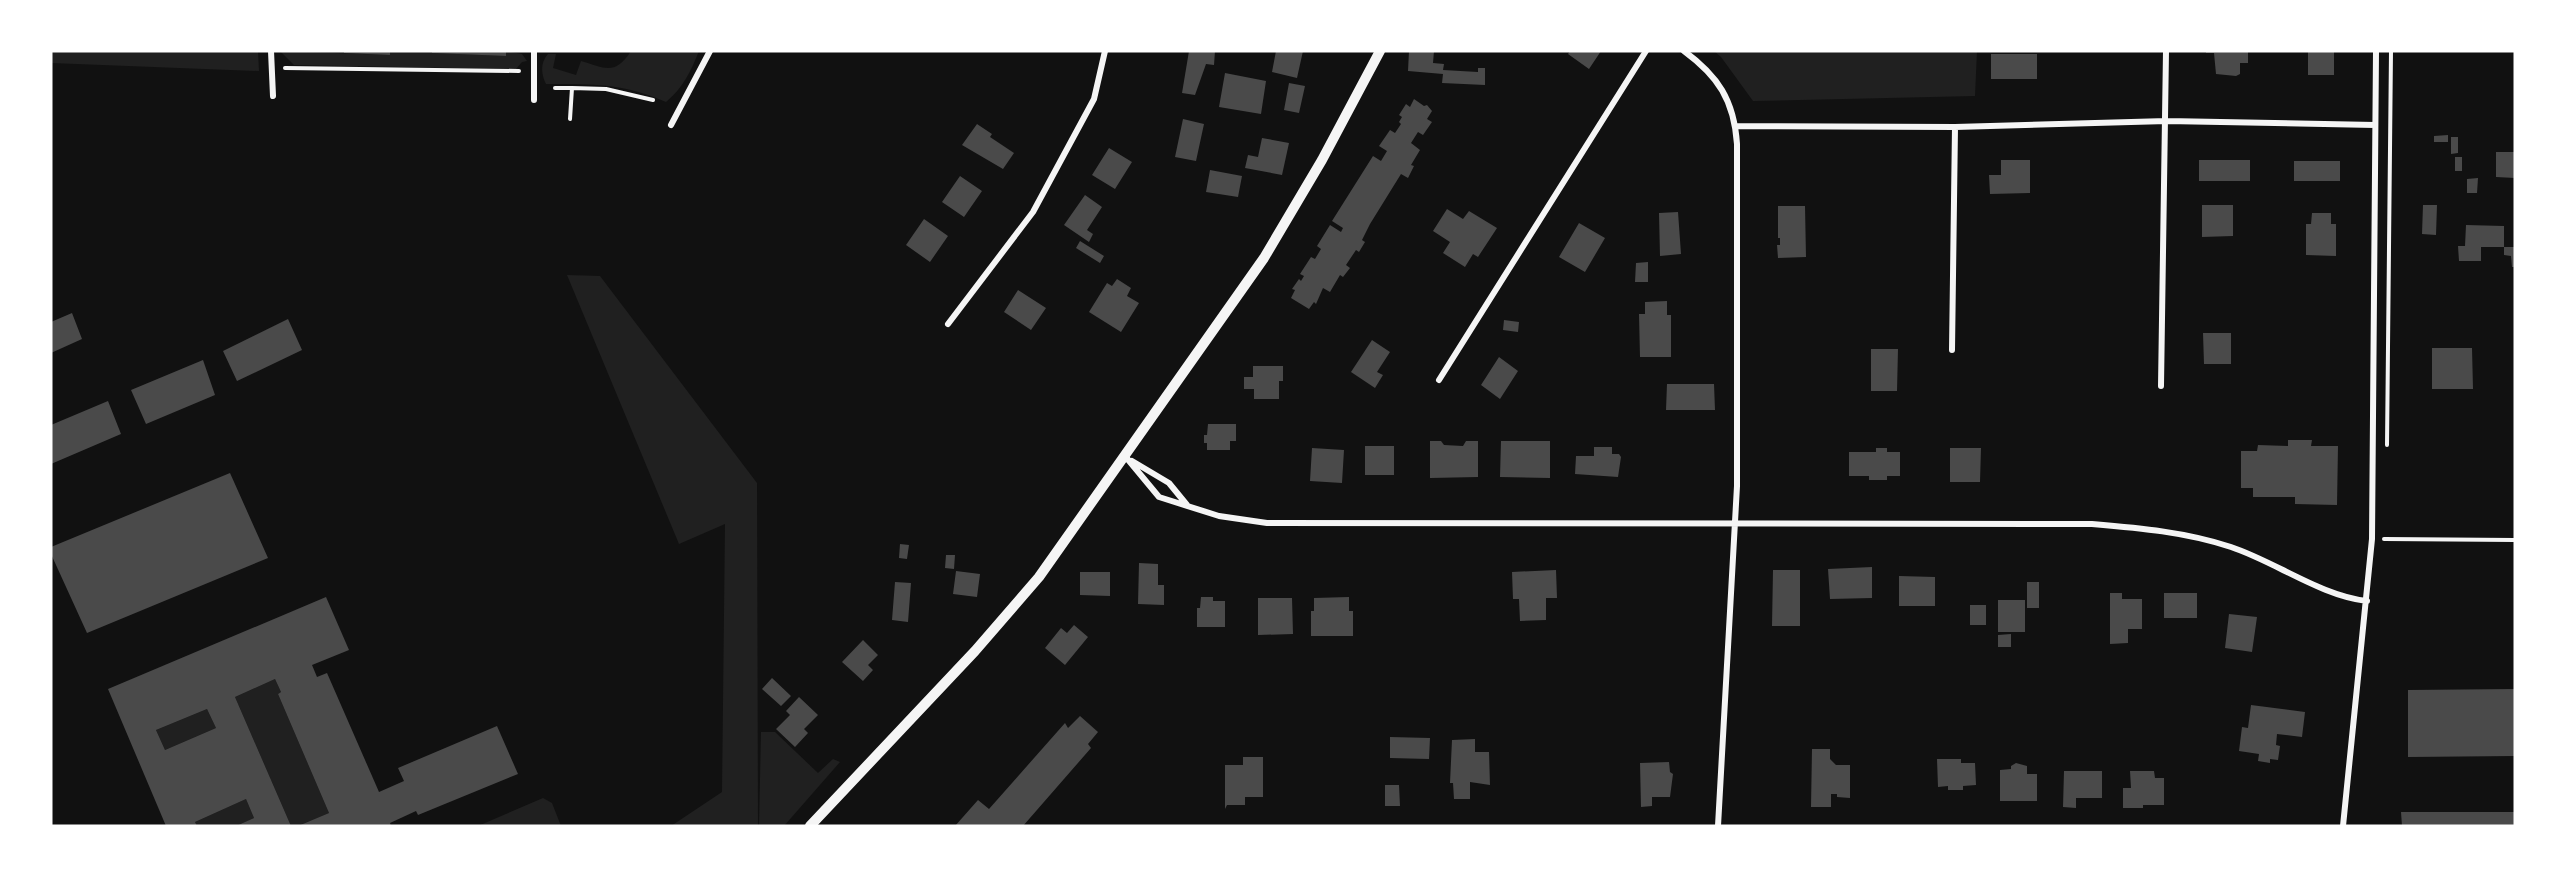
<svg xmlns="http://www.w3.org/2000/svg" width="2566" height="877" viewBox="0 0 2566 877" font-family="Helvetica,sans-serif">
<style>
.green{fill:#202020}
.building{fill:#4a4a4a;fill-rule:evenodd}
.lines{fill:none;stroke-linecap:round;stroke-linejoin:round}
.path{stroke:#f5f5f5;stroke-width:4}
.minor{stroke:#f5f5f5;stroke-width:6}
.tertiary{stroke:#f5f5f5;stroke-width:10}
</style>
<rect width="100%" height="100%" fill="#111"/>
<!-- green -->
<path class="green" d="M51,51H258L259,71L51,63Z
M280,51L390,55V51H432V53L506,56V51L522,54L527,61L522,62L516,69L294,65Z
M631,51H699C691,71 683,88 666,102C623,83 592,84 546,84C541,74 540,63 548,54H556L553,68L576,75L581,61C605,68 615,76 631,51Z
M1714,51H1977L1975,96L1753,101L1721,57Z
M567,275L600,276L757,483L758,826H671L722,792L725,524L679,544Z
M275,679L281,692L278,694L329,813L298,826H291L235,697Z
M207,709L216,728L165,750L156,730Z
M761,732H775L818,773L833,759L840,762L784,826H759Z
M543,798L552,803L561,826H478Z
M246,799L254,818L236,826H197L195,822Z"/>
<!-- building -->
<path class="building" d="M344,51H390V55L344,53Z
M432,51H506V56L432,53Z
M1189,51H1215L1214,65L1206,64L1195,95L1182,93Z
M1276,51H1303L1297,78L1272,72Z
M1409,51H1434L1433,63L1444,64L1443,70L1478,72V68H1485V85L1442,83L1443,74L1408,71Z
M1570,51H1601L1589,69L1568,54Z
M2206,51H2248V63H2240V74L2236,76L2216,74L2214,53H2206Z
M2308,51H2334V75H2308Z
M1991,54H2037V79H1991Z
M1225,73L1266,81L1261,114L1219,107Z
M1289,83L1305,86L1299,113L1284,110Z
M1414,99L1424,106L1427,105L1432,111L1427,119L1432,122L1423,135L1418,132L1411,143L1420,150L1411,165L1414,166L1408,178L1401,174L1370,224L1362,240L1365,242L1359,252L1356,250L1346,265L1350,268L1343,277L1340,275L1330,292L1323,288L1316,304L1314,302L1309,309L1291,298L1295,290L1292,289L1299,279L1301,281L1304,276L1300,274L1311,257L1315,259L1321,249L1317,246L1330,225L1341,232L1343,228L1332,221L1373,156L1381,161L1387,151L1379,146L1390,130L1395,133L1401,124L1399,122L1402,117L1399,115L1406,104L1410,107Z
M1183,119L1204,124L1196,161L1175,157Z
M977,124L992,134L990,137L1014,153L1003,169L962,145Z
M2448,135V142H2434V136Z
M2451,137H2458V153L2451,154Z
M1262,138L1289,143L1282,175L1245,168L1248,155L1258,157Z
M1109,148L1132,162L1115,189L1092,175Z
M2496,152H2515V178L2496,177Z
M2455,157H2462V171H2455Z
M2001,160H2030V193L1990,194L1989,175H2001Z
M2199,160H2250V181H2199Z
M2294,161H2340V181H2294Z
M1210,170L1242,176L1238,197L1206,192Z
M960,176L982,191L964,217L942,202Z
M2478,178L2477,193H2467V179Z
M1085,195L1102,207L1087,230L1093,234L1089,242L1064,225Z
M2202,205H2233V236L2202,237Z
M2423,205H2437L2436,235L2422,234Z
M1778,206H1805L1806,257L1778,258L1777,245H1780V238H1778Z
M1447,209L1463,219L1469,211L1497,228L1478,257L1473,254L1465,267L1443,253L1450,242L1433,231Z
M1678,212L1681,254L1660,256L1659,213Z
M2312,213H2331V224H2336V256L2306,255V224H2311Z
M924,219L948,236L930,262L906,245Z
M1579,223L1605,238L1585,272L1559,257Z
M2466,225L2504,226V247H2481V261H2459L2458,246H2465Z
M1080,241L1104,256L1100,263L1076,248Z
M2504,247H2515V267H2512L2511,256L2504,255Z
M1648,262V282H1635L1636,263Z
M1117,279L1131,288L1127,296L1139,303L1121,332L1089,312L1107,283L1112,286Z
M1018,290L1046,308L1031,330L1004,312Z
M1667,301V315H1671V357H1640L1639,314H1645V302Z
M72,313L82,339L51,353V322Z
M288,319L302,350L237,381L223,351Z
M1504,320L1519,322L1518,332L1503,330Z
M2203,333H2231V364H2204Z
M1372,340L1390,352L1377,372L1383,375L1375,388L1351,372Z
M2432,348H2472L2473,389H2432Z
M1871,349H1898L1897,391H1871Z
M1499,357L1518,371L1500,399L1481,385Z
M203,360L215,395L146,424L131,390Z
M1253,366H1283V381H1279V399H1254V389H1244V377H1253Z
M1667,384H1714L1715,410H1666Z
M108,401L121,434L51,464V425Z
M1208,424H1236V441H1230V450H1207V443H1204V435H1207Z
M2288,440H2312L2311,446H2338L2337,505L2295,504V497H2253V488H2241V451H2257L2258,445L2288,446Z
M1430,441H1441L1444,445L1463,446L1466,441H1478V477L1430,478Z
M1501,441H1550V478L1500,477Z
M1365,446H1394V475H1365Z
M1594,447H1612V454H1619L1621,457L1618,477L1575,474L1576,456H1594Z
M1312,448L1344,450L1342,483L1310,481Z
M1876,448H1887V452H1900V476H1887V480H1869V476H1849V452H1876Z
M1950,448H1981L1980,482H1950Z
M230,473L268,558L87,633L51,554V547Z
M900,544L909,545L907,559L899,558Z
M946,555H955L954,569L945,568Z
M1139,563L1158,564V585H1164V605L1138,604Z
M1872,567V598L1830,599L1828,569Z
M1556,570L1557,598H1546V620L1520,621L1519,599H1513L1512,572Z
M1773,570H1800V626H1772Z
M956,571L980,574L977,597L953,594Z
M1080,572H1110V596L1080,595Z
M1899,576L1935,577V606H1899Z
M895,582L911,583L908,622L892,620Z
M2027,582H2039V608H2027Z
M2110,593H2122V599H2142V629H2128V643L2110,644Z
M2164,593H2197V618H2164Z
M326,597L349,650L312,665L317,677L327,673L379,792L404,781L398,768L497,726L518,774L418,815L416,811L390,823L391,826H298L329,813L278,694L281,692L275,679L235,697L291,826H236L254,818L246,799L195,822L197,826H166L108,689ZM207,709L216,728L165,750L156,730Z
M1201,597H1213V601H1225V627H1197V608H1200Z
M1349,597V611H1353V636H1311V611H1314V598Z
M1258,598H1292L1293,634L1258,635Z
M1998,600H2025V632H1998Z
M1970,605H1986V625H1970Z
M2229,614L2257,617L2252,652L2225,648Z
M1074,625L1088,637L1065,665L1045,648L1061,628L1067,633Z
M2011,634V647H1998V635Z
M863,640L878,655L868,665L873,670L863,681L842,662Z
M772,678L791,696L781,706L762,689Z
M2515,689V756L2408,757V690Z
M799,697L818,715L804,729L808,733L795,747L776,729L790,715L786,711Z
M2251,705L2305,712L2302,737L2277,734L2276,745L2280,746L2278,760L2270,759V763L2258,761L2259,754L2239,751L2242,727L2248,728Z
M1080,716L1098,732L1088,744L1091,748L1023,826H955L978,800L989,809L1065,723L1068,728Z
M1390,737L1430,738L1429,759L1390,758Z
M1475,739V752H1489L1490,785L1470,782V799H1454L1453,783H1450L1452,740Z
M1812,749H1830V759L1836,765H1850V798L1837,797V794H1831V807H1811Z
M1243,757H1263V797H1245V805H1227L1225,809V765H1243Z
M1937,759H1961V763H1975L1976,785L1963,786V790H1948V786L1938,787Z
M1669,762L1670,772L1673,774L1670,797H1652V806L1641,807L1640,763Z
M2016,763L2027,766V774H2037V801H2000V770L2011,769V766Z
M2064,771H2102V798H2076V808L2063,807Z
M2130,771H2154L2155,778H2164V805H2143V808H2123V788H2131Z
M1385,785H1399L1400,806H1385Z
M2401,812H2515V826H2402Z"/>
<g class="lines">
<!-- path -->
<path class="path" d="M285,68L519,71
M555,88H572
M570,119L572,88L606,89L653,100
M2387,445L2391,51
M2384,539L2515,540"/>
<!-- minor -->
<path class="minor" d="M271,51L273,96
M534,51V100
M1684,51C1718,76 1734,100 1737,144V486L1718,826
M671,125L710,51
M1736,126L1955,127L2167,121L2375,125
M948,324L1033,212L1094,99L1105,51
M1952,350L1955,127
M1439,380L1646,51
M2161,386L2166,51
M1125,456L1159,497L1219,516L1267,523L2092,524C2139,528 2186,532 2231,547C2276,562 2321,596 2367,601
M1132,461L1169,483L1187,505
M2343,826L2372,539L2376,51"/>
<!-- tertiary -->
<path class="tertiary" d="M810,826L975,651L1039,577L1264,258L1322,160L1380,51"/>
</g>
<!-- border -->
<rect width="2566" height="877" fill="none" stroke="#ffffff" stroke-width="105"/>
</svg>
